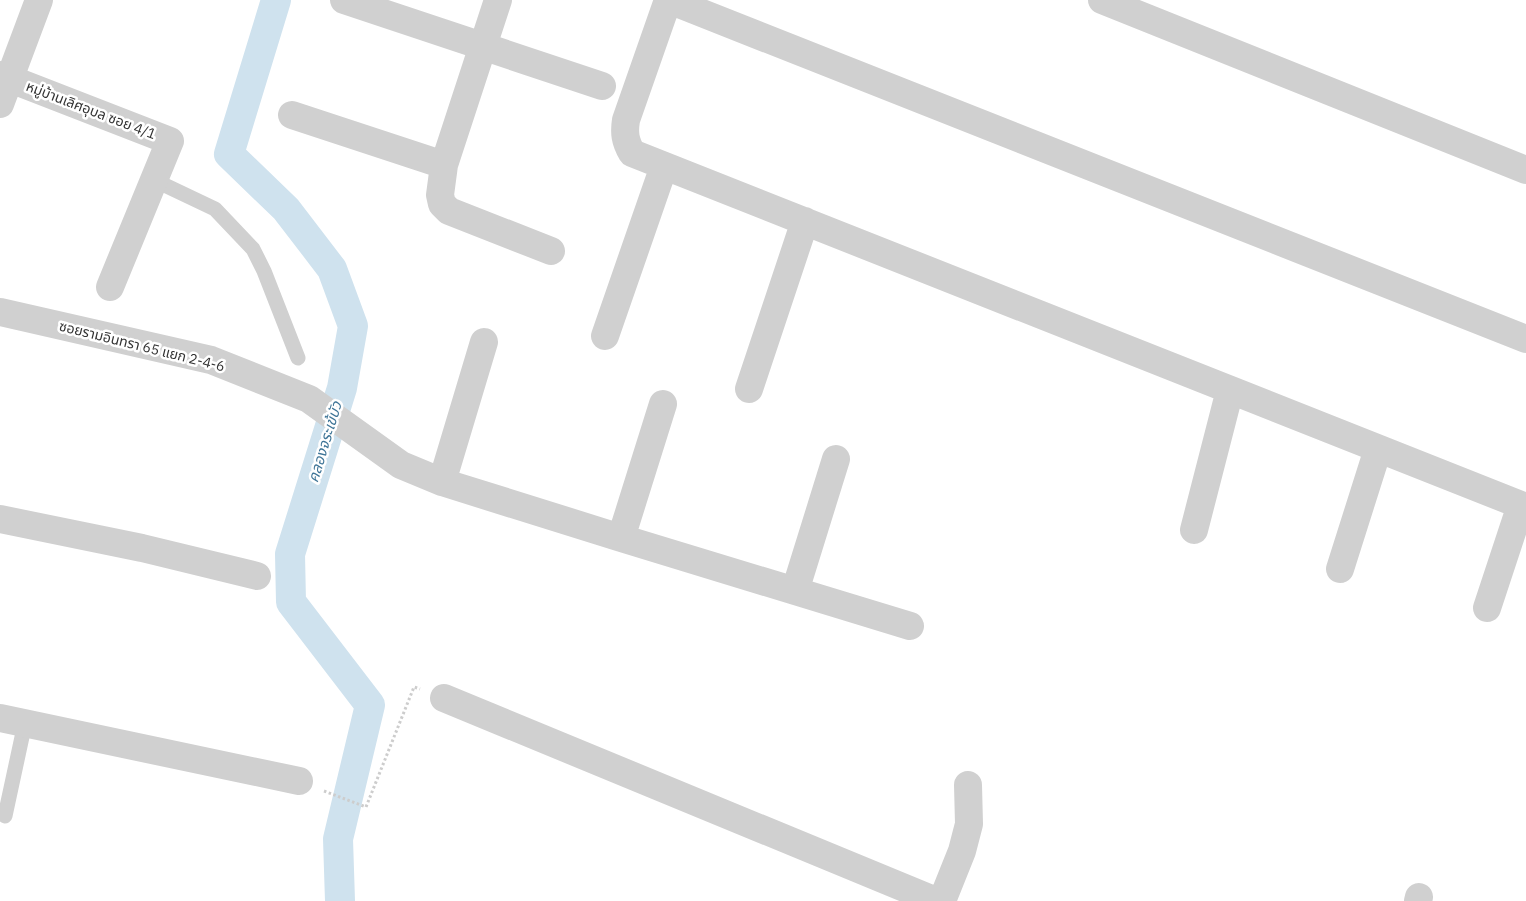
<svg xmlns="http://www.w3.org/2000/svg" width="1526" height="901" viewBox="0 0 1526 901" font-family="'IBM Plex Sans','Noto Sans Thai',sans-serif">
<style>
.lines{fill:none;stroke-linecap:round;stroke-linejoin:round}
.canal{stroke:#cfe2ee;stroke-width:30}
.path{stroke:#cdcdcd;stroke-width:3;stroke-dasharray:2.5 2.5;stroke-linecap:butt}
.lane{stroke:#d0d0d0;stroke-width:15}
.street{stroke:#d0d0d0;stroke-width:28}
.labels{text-anchor:middle;stroke-width:5;stroke-linejoin:round;paint-order:stroke}
.street-label{font-size:14px;fill:#333;stroke:#fff}
.water-label{font-size:15px;font-style:italic;fill:#3f7597;stroke:#fff}
</style>
<rect width="100%" height="100%" fill="#fff"/>
<g class="lines">
<!-- canal -->
<path class="canal" d="M276,0L229,154L286,209L332,269L353,326L342,388L290,554L291,602L370,705L338,839L340,901"/>
<!-- path -->
<path class="path" d="M324,791L366,807L414,687L420,689"/>
<!-- lane -->
<path class="lane" d="M154,180L215,209L253,249L264,271L298,358
M5,816L25,723"/>
<!-- street -->
<path class="street" d="M344,0L602,86
M498,0L444,165L440,195L442,204L449,211L551,251
M668,0L626,120C624,133 625,141 632,153L1526,507
M669,0L1526,339
M1102,0L1526,170
M0,75L170,141L110,287
M0,104L39,0
M292,115L444,165
M0,312L211,360L309,399L401,465L442,482L621,538L910,626
M605,336L664,166
M749,389L805,221
M442,482L484,342
M0,519L142,548L257,576
M1194,530L1230,390
M621,538L663,404
M1340,569L1378,449
M795,591L836,459
M1487,608L1521,505
M444,698L936,901
M0,718L299,781
M942,901L962,851L969,824L968,785
M1418,901L1419,897"/>
</g>
<g class="labels">
<!-- street labels -->
<g class="street-label">
<text transform="translate(91 110) rotate(21)" y="5">หมู่บ้านเลิศอุบล ซอย 4/1</text>
<text transform="translate(142 346) rotate(14)" y="5">ซอยรามอินทรา 65 แยก 2-4-6</text>
</g>
<!-- water labels -->
<g class="water-label">
<text transform="translate(325 442) rotate(-73)" y="5">คลองจระเข้บัว</text>
</g>
</g>
</svg>
